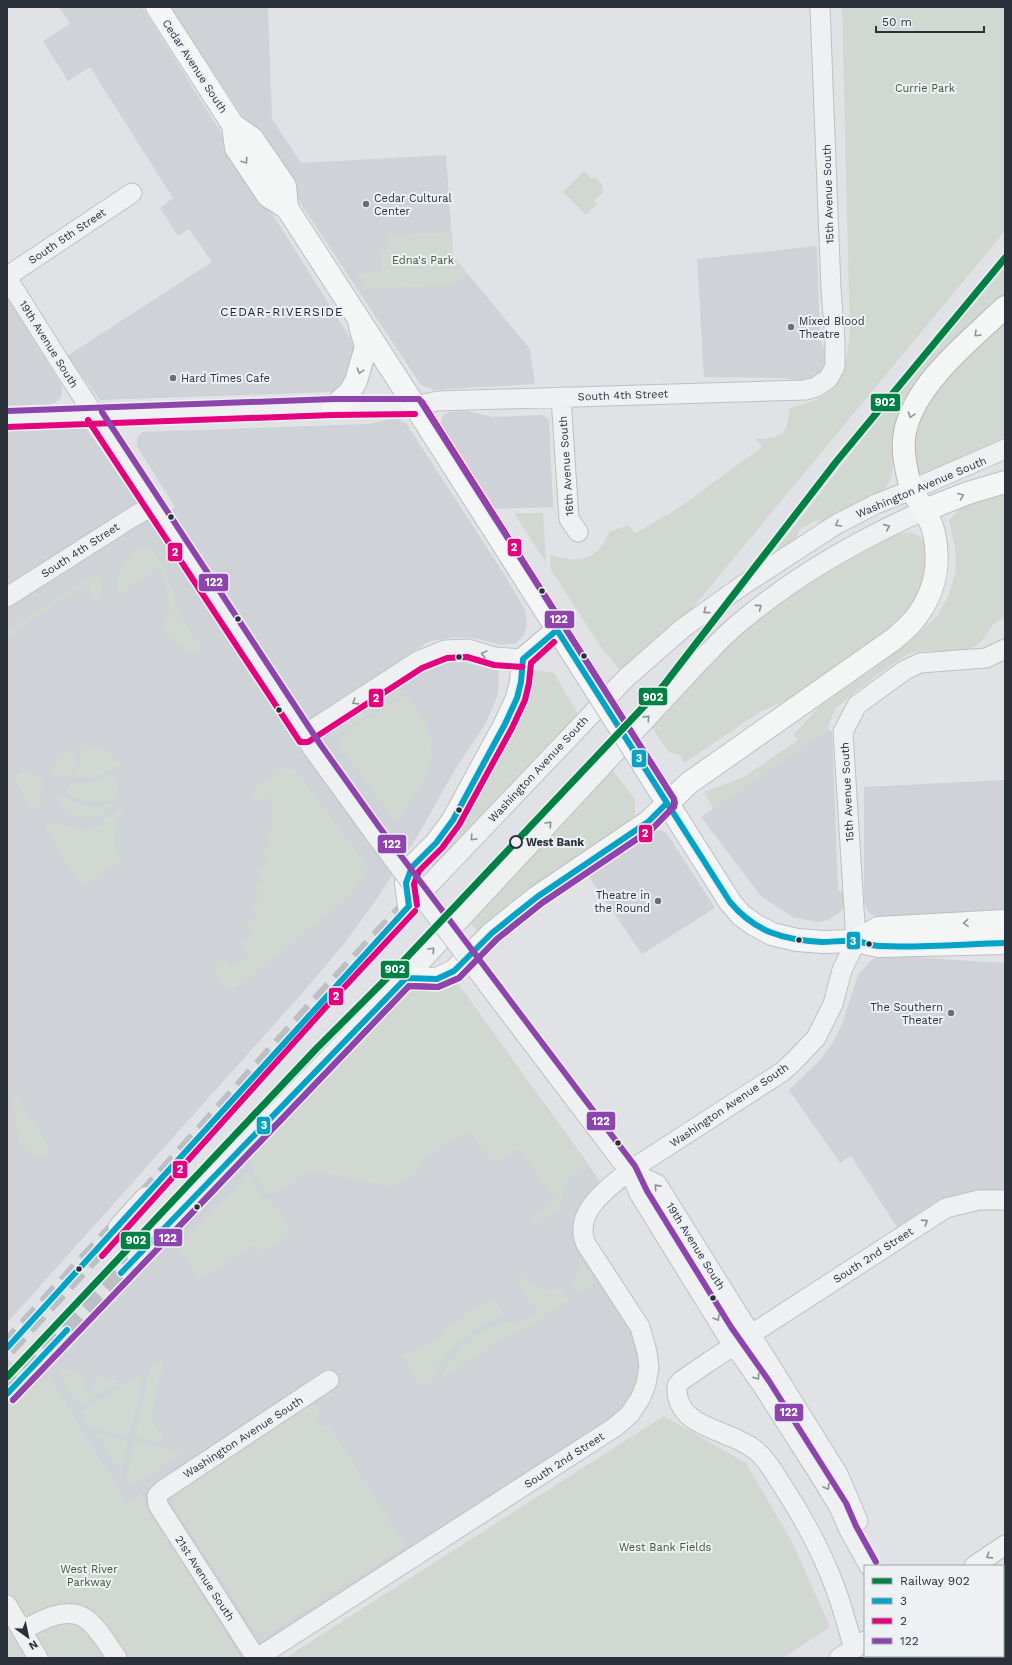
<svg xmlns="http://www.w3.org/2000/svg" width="1012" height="1665" viewBox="0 0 1012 1665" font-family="'Work Sans',sans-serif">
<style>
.built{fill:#cfd2d7}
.green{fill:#d1d8d1}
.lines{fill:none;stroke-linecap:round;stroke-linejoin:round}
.minor-tunnel{stroke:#bcbfc3;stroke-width:19;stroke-dasharray:19 10;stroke-linecap:butt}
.minor-casing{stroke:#bec0c3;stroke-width:21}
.major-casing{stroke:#bdbfc2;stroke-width:24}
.highway-casing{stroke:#b3b5b9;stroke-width:24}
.minor{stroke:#eff0f2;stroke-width:19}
.major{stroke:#f4f5f5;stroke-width:22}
.highway{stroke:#f4f5f5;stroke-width:22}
.minor-bridge-casing{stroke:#bec0c3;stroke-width:21;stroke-linecap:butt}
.major-bridge-casing{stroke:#bdbfc2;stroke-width:24;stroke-linecap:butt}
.minor-bridge{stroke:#eff0f2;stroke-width:19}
.major-bridge{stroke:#f4f5f5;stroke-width:22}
.bus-1-casing{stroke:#eef1f4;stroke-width:9}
.bus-2-casing{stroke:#eef1f4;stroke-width:9}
.bus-3-casing{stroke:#eef1f4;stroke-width:9}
.bus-1{stroke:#02a3c7;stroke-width:6}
.bus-2{stroke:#e5007d;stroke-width:6}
.bus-3{stroke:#8e44ad;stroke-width:6}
.rail-1-casing{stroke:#eef1f4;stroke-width:10}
.rail-1{stroke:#008144;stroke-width:7}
.oneway{stroke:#8f9398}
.oneway2{stroke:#8c9096}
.poi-dot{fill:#6a6f76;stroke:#eef1f4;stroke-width:1.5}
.bus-dot{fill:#2a313b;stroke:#eef1f4;stroke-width:1.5}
.stop-dot{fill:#eef1f4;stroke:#2a313b;stroke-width:2}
.labels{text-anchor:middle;stroke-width:4;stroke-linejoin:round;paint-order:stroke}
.street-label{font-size:11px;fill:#2a313b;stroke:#eef1f4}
.park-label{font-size:11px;fill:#405639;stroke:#eef1f4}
.poi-label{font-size:11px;fill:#2a313b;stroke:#eef1f4;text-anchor:start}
.stop-label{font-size:11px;font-weight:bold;fill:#2a313b;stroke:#eef1f4;text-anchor:start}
.neighbourhood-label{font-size:12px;letter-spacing:1px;fill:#1c222c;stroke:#eef1f4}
.line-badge{stroke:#eef1f4;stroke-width:1.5}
.badge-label{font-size:11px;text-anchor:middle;font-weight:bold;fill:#fff}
</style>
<rect width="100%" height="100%" fill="#e0e2e5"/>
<!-- built -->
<path class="built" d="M59,7H142L358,350L343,388L332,392L100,400L67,356L212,262L189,229L178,236L160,208L173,198L90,67L68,81L43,41L70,24Z
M170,7H268L272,119L301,163L446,155L453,256L530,349L535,384L433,390L421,385Z
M817,246L820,340L827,354V368L817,377L802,381L784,378L704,377L697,259Z
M7,301L10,302L62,386V393L60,399L53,404L7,406Z
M467,411L493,417L542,415L549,420L553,507L493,509L443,431L440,423L443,416L449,412Z
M398,419L406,423L504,574L525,610L527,624L524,635L516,643L501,645L473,638L456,637L437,640L428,642L391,666L404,685L439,662L457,660L499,671L498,694L491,712L484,726L456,768L418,835L378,897L344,944L297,999L7,1323V431L86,428L151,522L175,507L137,446V438L142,432L369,424L386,420Z
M828,729L832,732L838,890L844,892L845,904L840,912L828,920L817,922L792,917L760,895L701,817Z
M1005,780V909L880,918L869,913L864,903V787Z
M659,830L666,832L715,908L642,954L589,877L649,834Z
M881,955L1005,963V1193L940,1199L897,1227L851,1156L840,1163L789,1090L819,1061L832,1044L841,1027L858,975L871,960Z
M453,977L588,1164L605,1190L582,1225L647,1352L630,1414L257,1658H240L140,1495L127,1503L50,1379L41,1384L37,1378L179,1230L270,1131L320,1084Z"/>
<!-- green -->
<path class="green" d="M842,7H1005V231L685,617L621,672L601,647L551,570L550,555C577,563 598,562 609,532L628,525L636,533L680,507L762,447L755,439C782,437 788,437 789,409C799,404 810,403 819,398C847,385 844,363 850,337Z
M584,171L592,179L594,177L603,185L601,187L604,191L594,201L597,204L586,215L563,192Z
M452,232L453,256L467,273L452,285L369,289L357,273L381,271L380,250H388L387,235Z
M1005,267V299L923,373L909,392L903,401L895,426L892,454L893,467L891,477L887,486L881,493L827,523L816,520L799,530L796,540L772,555L878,419Z
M1005,317V437L918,478L914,476L915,423L937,387Z
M1005,494V618C987,623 989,639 975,646C958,655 931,648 911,653C901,656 842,701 836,709C832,715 830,722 828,729L713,809L704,792L744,777L799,739L793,735L818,708L908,643L937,616L949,595L956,569L955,546L949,521C963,500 982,501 1005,494Z
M514,513H543L546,563Z
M904,533H913L920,537L925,543L926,566L922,583L913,601L903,617L887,631L796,696L760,712L684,763L681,756L669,752L651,726L737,636L796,586L828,572L896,534Z
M143,547C165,549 173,596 180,612C187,626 194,638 203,650L190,653L161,629C176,611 166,588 160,567L127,589L120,596C110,580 128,553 143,547Z
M96,573L102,574L100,599H91L89,583L16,631L17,634L7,641V630Z
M535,670L554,673L578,714L433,868L426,859L525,698Z
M397,690L405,692L336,735L333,732Z
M406,695C413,704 422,715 427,726C442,762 416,793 397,822L337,744L338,740L341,736Z
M82,746C98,746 112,751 121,765L97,776L74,779L81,760Z
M77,748L75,766L69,778L51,773C55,760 64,752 77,748Z
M284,768L293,769L297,772L369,868L356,887L343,901L242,984C226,996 220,980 212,968L225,959L231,967L249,955L241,943L253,935L246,924L257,917L249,906L260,899L253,888L264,881L257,870L268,863L261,852L272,845L265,833L275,826L268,815L275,810L267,795L257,802L250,791Z
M611,768L635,799V819L481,937L469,920Z
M21,772L41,776L43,789L39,790L41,805L38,809L31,808L13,778L14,776Z
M114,774L117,784L116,797C99,805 79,803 65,791L70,784L95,781Z
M62,794C73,803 86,808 101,806C105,805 109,803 113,803C98,827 70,820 57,798Z
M120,806L124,809C113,825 111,844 122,861L81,886L45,828L47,823L52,822L72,828L82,830L92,829L105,824L103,820L115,813Z
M453,977L588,1164L571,1178L566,1186L559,1209L537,1224L531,1217L555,1201L519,1148L495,1164L485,1149L482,1150L469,1130L420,1161L424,1167L392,1187L311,1171L273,1195L271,1193L268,1195L252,1171L250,1161L390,1003L411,988Z
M13,1090L51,1150L40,1158L20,1145Z
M248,1174L265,1201L270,1198L292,1233L261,1253L255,1244L200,1280L178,1248Z
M581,1260L596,1283L579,1295L571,1282L576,1275Z
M523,1275C533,1288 545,1293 561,1288L569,1300L517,1334L515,1331L438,1380C456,1350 473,1331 509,1321L513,1327L537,1312L517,1281Z
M493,1297L503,1312L502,1316L485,1323L460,1340L445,1356L429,1383L421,1386L402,1355L411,1349L414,1353L445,1334L443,1329Z
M7,1359L37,1378L41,1384L50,1379L127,1503L141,1495L240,1658H7Z
M164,1359L151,1417L155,1427L164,1434L163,1438L168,1444L135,1437L150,1367Z
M65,1369L86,1374L84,1388L88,1392L94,1389L97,1376L120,1380L80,1406L59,1374Z
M144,1372L129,1436L89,1427L80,1412Z
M313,1401L320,1412L316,1420L320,1425L330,1427L406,1545L270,1633L259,1632L254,1629L176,1510L172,1496L174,1490Z
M664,1416L746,1463L792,1542L830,1627L783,1658H285Z
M97,1434L128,1441L121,1472Z
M134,1442L184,1453L131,1487L126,1479Z
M1005,1570V1658H951V1656H1003V1571Z"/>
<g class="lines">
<!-- minor-tunnel -->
<path class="minor-tunnel" d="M145,1197L319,1003L409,906
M7,1348L118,1227
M7,1394L137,1257"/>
<!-- minor casing -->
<g class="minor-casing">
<path id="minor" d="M9,281L67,373L313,749L374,833
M7,282L15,271L132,193
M561,397L569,519L578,532
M7,419L333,407L415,406L438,401L805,390L816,387L828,379L835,367V340L831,289L820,7
M7,597L136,515L155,505
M304,735L418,661L445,650L468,649L495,657L523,659
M409,906L626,678L683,628L743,585L837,524L876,504L911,490L1005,449
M485,981L629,1171L640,1195L724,1331L762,1385L817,1471L839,1507L849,1530L869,1566
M629,1171L657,1184L838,1474L858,1521
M118,1227L145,1197
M137,1257L406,978L700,661C714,647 728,631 744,619C798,574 860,539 925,510
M974,1566L1005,1545
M7,1605L38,1658
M22,1631C39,1621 67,1605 86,1619C97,1626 109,1647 117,1658
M854,1649C848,1629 843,1609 836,1590C822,1552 802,1515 780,1482C773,1470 765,1457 754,1449C727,1428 675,1429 677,1386L681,1381L710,1361L946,1208L979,1200H1005
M897,1656V1658
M256,1658L158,1505L157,1496L163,1490L329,1380
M257,1658L615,1427L630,1414L641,1397L646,1384L649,1367L647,1352L640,1327L586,1244C572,1213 608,1188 629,1171L782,1072L794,1061L816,1038L833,1004L842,970L856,941L843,732L857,705L905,670L920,663L986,658L1005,649
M839,1658L865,1641"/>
</g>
<!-- major casing -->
<g class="major-casing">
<path id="major" d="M157,7L233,125L252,138L285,186L287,208
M233,125L236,148L268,196L287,208L415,406L587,676
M333,407L350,392L356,381L366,347L360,326
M925,510L968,493L1005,482
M644,766L730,902L741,915L755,925L772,934L797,940L823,942L856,941L878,946L1005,943
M409,906L406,883L412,867L436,843L453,820L505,724L517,698L521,682L523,659L557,630
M856,941L878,928L1005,921
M406,978L437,979L454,971L492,933L537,897L648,822L689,783L894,639C901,633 908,627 914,620C934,595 941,565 934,533C930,517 920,503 911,490"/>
</g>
<!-- highway casing -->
<g class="highway-casing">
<path id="highway" d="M911,490C907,471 901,452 905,432C915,383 970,341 1005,307"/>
</g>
<!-- minor -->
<use href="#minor" class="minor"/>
<!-- major -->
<use href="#major" class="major"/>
<!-- highway -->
<use href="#highway" class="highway"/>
<!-- minor-bridge casing -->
<g class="minor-bridge-casing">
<path id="minor-bridge" d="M374,833L485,981"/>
</g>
<!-- major-bridge casing -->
<g class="major-bridge-casing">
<path id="major-bridge" d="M587,676L644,766"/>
</g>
<!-- minor-bridge -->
<use href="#minor-bridge" class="minor-bridge"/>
<!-- major-bridge -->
<use href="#major-bridge" class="major-bridge"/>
<!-- bus-1 casing -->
<g class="bus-1-casing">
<path id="bus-1" d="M557,630L730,902C755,932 784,940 822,942C833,942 844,940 856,941C864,942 871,946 879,946C920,948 964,944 1005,943
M409,906L406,883L412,867L436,843L453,820L505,724L517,698L521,682L523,659L557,630
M406,978L437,979L454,971L492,933L537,897L648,822L667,803
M121,1273L406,978
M7,1348L409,906
M7,1394L67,1330"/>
</g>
<!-- bus-2 casing -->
<g class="bus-2-casing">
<path id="bus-2" d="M88,420L300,742H308L422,668L447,658L467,657L494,665L522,667
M7,427L333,415L415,414
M417,905L414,884L419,871L442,848L459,825L512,728L525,700L529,683L531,663L554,642
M102,1256L325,1008L415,911
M13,1400L409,986L438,987L459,978L497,939L542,903L652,829L674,806V799L422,402"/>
</g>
<!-- bus-3 casing -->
<g class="bus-3-casing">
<path id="bus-3" d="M7,411L333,399H419L674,799L675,803L674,807L653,828L542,903L497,939L459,978L438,987L409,986L13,1400
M102,412L320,744L380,828L635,1166L647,1191L731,1327L769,1381L846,1503L856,1526L876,1562"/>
</g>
<!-- bus-1 -->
<use href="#bus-1" class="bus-1"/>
<!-- bus-2 -->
<use href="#bus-2" class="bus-2"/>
<!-- bus-3 -->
<use href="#bus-3" class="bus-3"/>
<!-- rail-1 casing -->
<g class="rail-1-casing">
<path id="rail-1" d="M7,1377L316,1049L393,972L664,685L836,462L1005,258"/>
</g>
<!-- rail-1 -->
<use href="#rail-1" class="rail-1"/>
</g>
<!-- one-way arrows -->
<defs><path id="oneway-chevron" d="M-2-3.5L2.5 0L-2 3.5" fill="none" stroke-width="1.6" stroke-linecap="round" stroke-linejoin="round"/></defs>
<g class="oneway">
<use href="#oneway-chevron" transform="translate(245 161) rotate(56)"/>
<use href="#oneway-chevron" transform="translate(977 334) rotate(136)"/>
<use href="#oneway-chevron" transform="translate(360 371) rotate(108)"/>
<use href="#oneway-chevron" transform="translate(911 415) rotate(108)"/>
<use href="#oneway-chevron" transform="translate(961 496) rotate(-22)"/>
<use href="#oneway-chevron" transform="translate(966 923) rotate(177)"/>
</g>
<g class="oneway2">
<use href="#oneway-chevron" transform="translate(838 524) rotate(150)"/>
<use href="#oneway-chevron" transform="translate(887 527) rotate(-24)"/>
<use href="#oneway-chevron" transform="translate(759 607) rotate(-37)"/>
<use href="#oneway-chevron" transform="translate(706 611) rotate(144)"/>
<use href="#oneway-chevron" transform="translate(484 654) rotate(-165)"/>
<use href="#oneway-chevron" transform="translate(355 702) rotate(148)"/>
<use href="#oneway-chevron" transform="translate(647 718) rotate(-47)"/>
<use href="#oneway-chevron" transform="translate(549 824) rotate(-47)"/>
<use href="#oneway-chevron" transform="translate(473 838) rotate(133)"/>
<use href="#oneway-chevron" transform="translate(432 950) rotate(-47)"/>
<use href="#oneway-chevron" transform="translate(657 1187) rotate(-132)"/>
<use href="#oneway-chevron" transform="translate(925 1222) rotate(-33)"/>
<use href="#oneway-chevron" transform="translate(717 1318) rotate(59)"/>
<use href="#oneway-chevron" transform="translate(757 1377) rotate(55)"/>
<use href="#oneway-chevron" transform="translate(827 1487) rotate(59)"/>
<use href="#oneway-chevron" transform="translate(989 1556) rotate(147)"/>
</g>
<!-- markers -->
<g class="poi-dot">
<circle cx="366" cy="204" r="4"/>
<circle cx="791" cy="327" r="4"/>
<circle cx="173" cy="378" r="4"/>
<circle cx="658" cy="901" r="4"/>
<circle cx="951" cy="1013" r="4"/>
</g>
<g class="bus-dot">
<circle cx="171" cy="517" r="3.5"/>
<circle cx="542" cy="591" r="3.5"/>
<circle cx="238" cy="619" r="3.5"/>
<circle cx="584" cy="656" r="3.5"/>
<circle cx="459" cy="657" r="3.5"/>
<circle cx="279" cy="710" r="3.5"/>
<circle cx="459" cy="810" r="3.5"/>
<circle cx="799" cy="940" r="3.5"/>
<circle cx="869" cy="944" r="3.5"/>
<circle cx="618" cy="1143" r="3.5"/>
<circle cx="197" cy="1207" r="3.5"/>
<circle cx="79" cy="1269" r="3.5"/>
<circle cx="713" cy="1298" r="3.5"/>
</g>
<circle class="stop-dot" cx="516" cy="842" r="6"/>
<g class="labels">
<!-- street labels -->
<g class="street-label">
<text transform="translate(195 66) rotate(57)" y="4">Cedar Avenue South</text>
<text transform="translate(828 194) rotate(-92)" y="4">15th Avenue South</text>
<text transform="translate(67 236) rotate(-34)" y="4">South 5th Street</text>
<text transform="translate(49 344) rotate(58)" y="4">19th Avenue South</text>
<text transform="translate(623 395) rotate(-2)" y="4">South 4th Street</text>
<text transform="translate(566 466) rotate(-94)" y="4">16th Avenue South</text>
<text transform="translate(921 487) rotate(-23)" y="4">Washington Avenue South</text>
<text transform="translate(80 550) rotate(-33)" y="4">South 4th Street</text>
<text transform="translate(538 769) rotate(-47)" y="4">Washington Avenue South</text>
<text transform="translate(847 792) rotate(-93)" y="4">15th Avenue South</text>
<text transform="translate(729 1105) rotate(-34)" y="4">Washington Avenue South</text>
<text transform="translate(696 1246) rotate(58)" y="4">19th Avenue South</text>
<text transform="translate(873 1255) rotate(-33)" y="4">South 2nd Street</text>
<text transform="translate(243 1437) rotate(-33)" y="4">Washington Avenue South</text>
<text transform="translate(564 1460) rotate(-33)" y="4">South 2nd Street</text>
<text transform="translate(205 1578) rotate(57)" y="4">21st Avenue South</text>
</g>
<!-- park labels -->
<g class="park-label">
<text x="925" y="92">Currie Park</text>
<text x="423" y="264">Edna's Park</text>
<text x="665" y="1551">West Bank Fields</text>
<text x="89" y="1573">West River<tspan x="89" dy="13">Parkway</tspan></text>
</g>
<!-- poi labels -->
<g class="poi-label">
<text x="374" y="202">Cedar Cultural<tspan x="374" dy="13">Center</tspan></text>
<text x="799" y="325">Mixed Blood<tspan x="799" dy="13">Theatre</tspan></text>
<text x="181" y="382">Hard Times Cafe</text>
<text x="650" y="899" text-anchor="end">Theatre in<tspan x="650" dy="13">the Round</tspan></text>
<text x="943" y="1011" text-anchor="end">The Southern<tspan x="943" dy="13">Theater</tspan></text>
</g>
<!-- stop labels -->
<g class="stop-label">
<text x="526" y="846">West Bank</text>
</g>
<!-- neighbourhood labels -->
<g class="neighbourhood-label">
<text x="282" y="316">CEDAR-RIVERSIDE</text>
</g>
</g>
<g class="line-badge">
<rect x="870" y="393" width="31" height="19" rx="4" fill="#008144"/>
<rect x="507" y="538" width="15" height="19" rx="4" fill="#e5007d"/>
<rect x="167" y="542" width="16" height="20" rx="4" fill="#e5007d"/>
<rect x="198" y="573" width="31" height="19" rx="4" fill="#8e44ad"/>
<rect x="544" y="610" width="31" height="19" rx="4" fill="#8e44ad"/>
<rect x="638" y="687" width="30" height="19" rx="4" fill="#008144"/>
<rect x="368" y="688" width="16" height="20" rx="4" fill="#e5007d"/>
<rect x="631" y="749" width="16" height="19" rx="4" fill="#02a3c7"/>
<rect x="638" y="824" width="15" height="19" rx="4" fill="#e5007d"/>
<rect x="377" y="834" width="30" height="20" rx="4" fill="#8e44ad"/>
<rect x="846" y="931" width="15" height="19" rx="4" fill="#02a3c7"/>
<rect x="380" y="960" width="30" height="19" rx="4" fill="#008144"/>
<rect x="328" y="987" width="16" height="19" rx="4" fill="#e5007d"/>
<rect x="586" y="1111" width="30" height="20" rx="4" fill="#8e44ad"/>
<rect x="256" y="1116" width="15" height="19" rx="4" fill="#02a3c7"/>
<rect x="172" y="1160" width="16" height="19" rx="4" fill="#e5007d"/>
<rect x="153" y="1228" width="30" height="19" rx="4" fill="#8e44ad"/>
<rect x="120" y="1231" width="31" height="19" rx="4" fill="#008144"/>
<rect x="774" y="1403" width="30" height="19" rx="4" fill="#8e44ad"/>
</g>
<g class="badge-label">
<text x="885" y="406">902</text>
<text x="514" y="551">2</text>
<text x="175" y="556">2</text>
<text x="214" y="586">122</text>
<text x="559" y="623">122</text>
<text x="653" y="701">902</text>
<text x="376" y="702">2</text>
<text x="639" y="762">3</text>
<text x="645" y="837">2</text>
<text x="392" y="848">122</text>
<text x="853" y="945">3</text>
<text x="395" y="973">902</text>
<text x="336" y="1000">2</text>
<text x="601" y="1125">122</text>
<text x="264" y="1129">3</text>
<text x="180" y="1173">2</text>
<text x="168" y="1242">122</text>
<text x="136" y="1244">902</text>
<text x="789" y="1416">122</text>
</g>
<!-- border -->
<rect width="1012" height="1665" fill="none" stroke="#2a313b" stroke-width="16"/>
<!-- legend -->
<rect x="864" y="1565" width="140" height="92" fill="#eef1f4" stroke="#a0a4aa"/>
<rect x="872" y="1578" width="20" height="6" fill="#008144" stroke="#a0a4aa"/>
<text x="900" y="1585" font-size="12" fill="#2a313b">Railway 902</text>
<rect x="872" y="1598" width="20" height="6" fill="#02a3c7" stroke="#a0a4aa"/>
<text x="900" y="1605" font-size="12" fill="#2a313b">3</text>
<rect x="872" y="1618" width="20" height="6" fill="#e5007d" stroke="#a0a4aa"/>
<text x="900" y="1625" font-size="12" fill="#2a313b">2</text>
<rect x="872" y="1638" width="20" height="6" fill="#8e44ad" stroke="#a0a4aa"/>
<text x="900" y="1645" font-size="12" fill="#2a313b">122</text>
<!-- north arrow -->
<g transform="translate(28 1637) rotate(147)" stroke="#eef1f4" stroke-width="3" paint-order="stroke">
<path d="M0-3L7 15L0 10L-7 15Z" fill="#2a313b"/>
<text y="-6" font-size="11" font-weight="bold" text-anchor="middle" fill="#2a313b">N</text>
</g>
<!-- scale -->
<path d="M876 26v6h108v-6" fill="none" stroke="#2a313b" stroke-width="2"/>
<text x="882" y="26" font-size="12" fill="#2a313b" stroke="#eef1f4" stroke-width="3" paint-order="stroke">50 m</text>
</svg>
